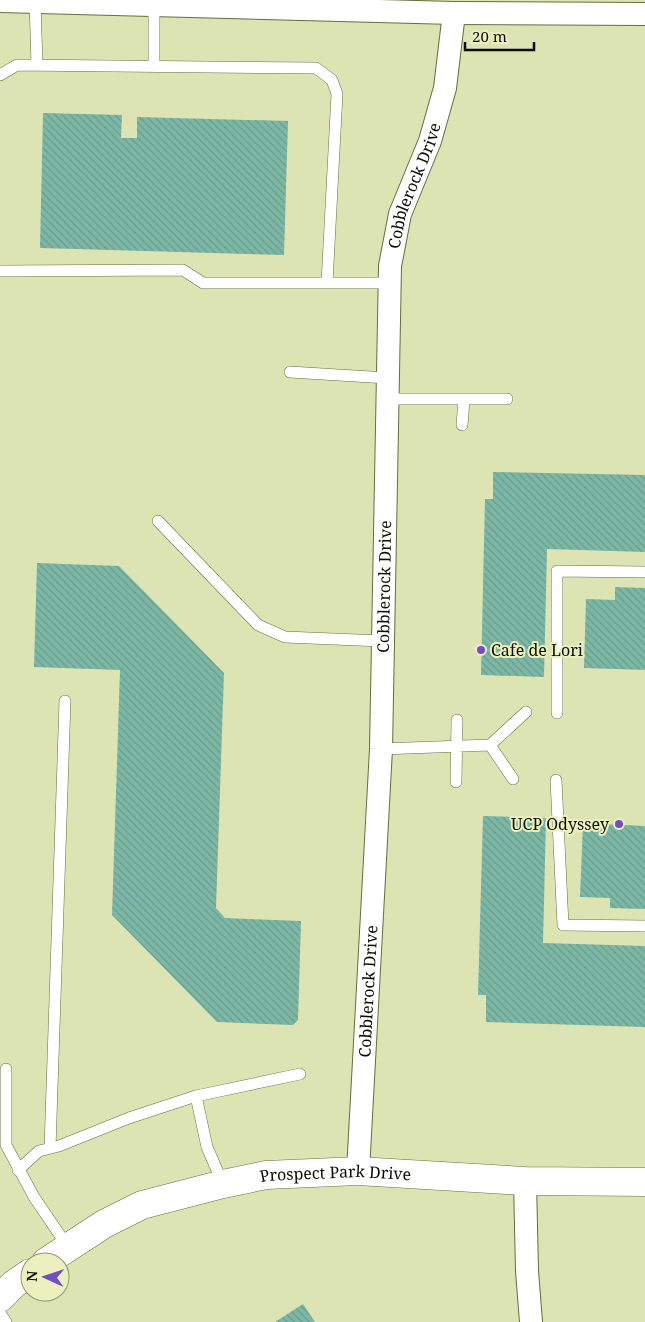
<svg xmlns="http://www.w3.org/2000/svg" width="645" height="1322" viewBox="0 0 645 1322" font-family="'Noto Serif',serif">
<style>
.building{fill:url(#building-back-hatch)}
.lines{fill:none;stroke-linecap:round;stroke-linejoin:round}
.lane-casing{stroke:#676d40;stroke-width:12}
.street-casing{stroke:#676d40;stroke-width:24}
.secondary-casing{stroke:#676d40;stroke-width:29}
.lane{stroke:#fff;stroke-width:11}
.street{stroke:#fff;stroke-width:22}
.secondary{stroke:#fff;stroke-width:28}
.poi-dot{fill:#744dc6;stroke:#eaf1bf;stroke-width:2}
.labels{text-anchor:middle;stroke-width:4;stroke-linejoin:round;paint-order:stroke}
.street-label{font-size:16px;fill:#0b0d00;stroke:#eaf1bf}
.poi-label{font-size:16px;fill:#0b0d00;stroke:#eaf1bf;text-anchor:start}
</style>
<defs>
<pattern id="building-back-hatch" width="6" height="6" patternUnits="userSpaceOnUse" patternTransform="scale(1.25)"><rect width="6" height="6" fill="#7db7a6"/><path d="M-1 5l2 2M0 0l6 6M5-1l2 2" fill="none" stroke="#6b9c8d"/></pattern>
</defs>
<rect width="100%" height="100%" fill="#dde4b3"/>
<!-- building -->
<path class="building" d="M43,113L122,115L121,138H137V117L288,121L284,255L40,248Z
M493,472L645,475V552L547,549L544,677L481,675L485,499H493Z
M37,563L119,566L224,673L216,908L225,918L301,921L298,1020L293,1025L217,1022L112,915L120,670L34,667Z
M615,587L645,588V670L584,668L586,599L615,600Z
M483,816L546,818L543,943L645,946V1027L486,1022V995H478Z
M583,823L645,826V909L610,908V898L580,897Z
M303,1304L315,1322H275Z"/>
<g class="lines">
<!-- lane casing -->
<g class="lane-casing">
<path id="lane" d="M35,2L37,65
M154,66V5
M0,75L17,65L316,68L332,80L337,94L327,283
M0,271L183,270L203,283H389
M290,372L387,378
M386,399H507
M462,425L464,400
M158,521L258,625L285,637L382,641
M557,713V571L645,572
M381,749L490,745
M513,779L490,745L526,712
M556,780L563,925L645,926
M456,782L457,720
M6,1069V1145L34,1197L68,1247
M196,1096L207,1147L223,1184
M50,1148L65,701
M18,1170L39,1151L59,1146L129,1118L196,1096L300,1074
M0,1313L6,1322"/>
</g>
<!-- street casing -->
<g class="street-casing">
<g id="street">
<path d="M0,1L454,13L645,14"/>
<path id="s1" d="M358,1171L381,749L390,266L400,214L430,141L445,88L454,13"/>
<path d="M525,1181L527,1271L531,1322"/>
</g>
</g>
<!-- secondary casing -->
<g class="secondary-casing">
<g id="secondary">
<path id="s2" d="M46,1262L104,1224L142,1205L223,1184L266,1175L358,1171L525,1181L645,1182"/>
<path d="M0,1298L14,1284L30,1273"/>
</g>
</g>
<!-- lane -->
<use href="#lane" class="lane"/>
<!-- street -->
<use href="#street" class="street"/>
<!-- secondary -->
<use href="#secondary" class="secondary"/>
</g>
<!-- markers -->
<g class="poi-dot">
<circle cx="481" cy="650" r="5"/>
<circle cx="619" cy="824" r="5"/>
</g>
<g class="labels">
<!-- street labels -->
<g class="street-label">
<text dy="6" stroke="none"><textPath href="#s1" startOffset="990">Cobblerock Drive</textPath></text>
<text dy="6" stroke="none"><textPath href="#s1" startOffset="585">Cobblerock Drive</textPath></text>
<text dy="6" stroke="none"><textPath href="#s1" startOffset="180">Cobblerock Drive</textPath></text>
<text dy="6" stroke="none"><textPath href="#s2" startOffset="309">Prospect Park Drive</textPath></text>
</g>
<!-- poi labels -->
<g class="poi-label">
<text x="491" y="656">Cafe de Lori</text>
<text x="609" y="830" text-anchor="end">UCP Odyssey</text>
</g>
</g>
<!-- north arrow -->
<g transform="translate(45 1277) rotate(273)"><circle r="24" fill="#eaf1bf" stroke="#919673"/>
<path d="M0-4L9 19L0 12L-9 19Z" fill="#744dc6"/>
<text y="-8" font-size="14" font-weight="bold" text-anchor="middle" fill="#0b0d00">N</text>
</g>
<!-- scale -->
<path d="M465 42v8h69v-8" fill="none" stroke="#0b0d00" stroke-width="2.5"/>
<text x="472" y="42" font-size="15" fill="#0b0d00" stroke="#eaf1bf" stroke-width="4" paint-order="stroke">20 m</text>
</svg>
